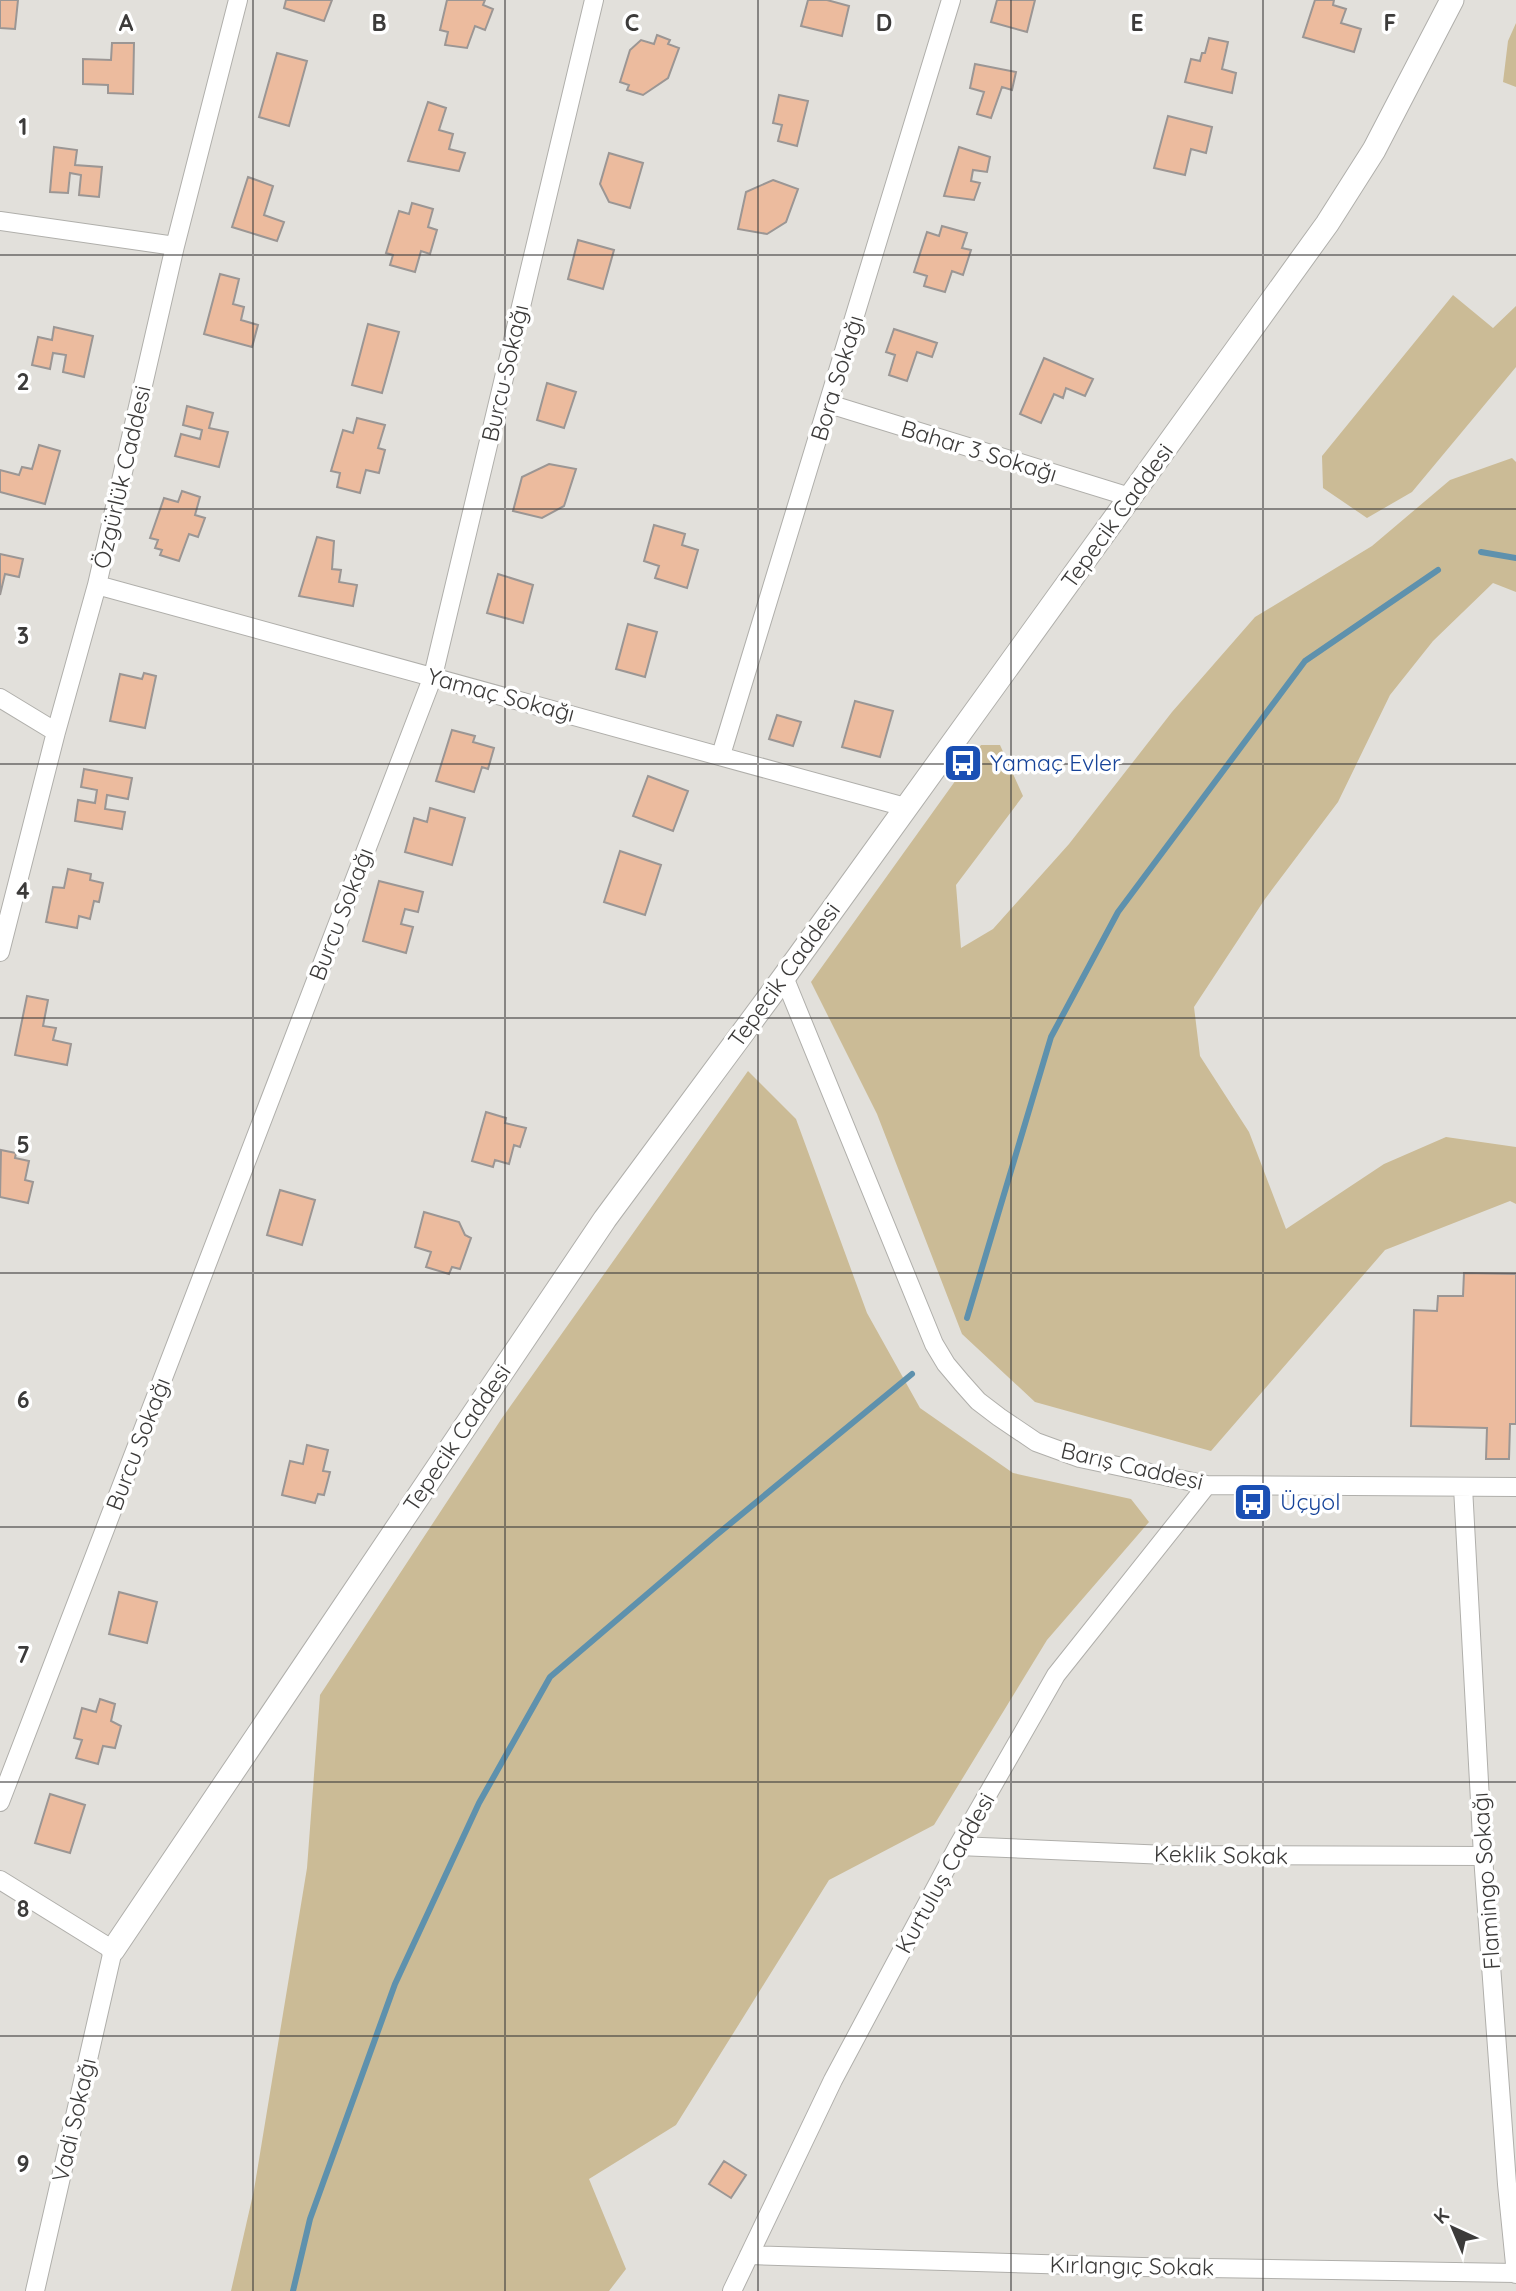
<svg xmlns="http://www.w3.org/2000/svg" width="1516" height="2291" viewBox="0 0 1516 2291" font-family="Quicksand,sans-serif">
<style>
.green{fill:#cbbb96}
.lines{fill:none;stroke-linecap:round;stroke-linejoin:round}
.stream{stroke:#5e91ad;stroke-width:6}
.building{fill:#ecbb9e;stroke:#9b9694;stroke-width:2}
.minor-casing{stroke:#b0afab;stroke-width:20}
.tertiary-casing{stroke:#b0afab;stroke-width:25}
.minor{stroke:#fff;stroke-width:18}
.tertiary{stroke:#fff;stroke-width:23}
.grid{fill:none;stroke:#3c3b3a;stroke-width:2;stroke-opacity:0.55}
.labels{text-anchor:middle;stroke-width:7;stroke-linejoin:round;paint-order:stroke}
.street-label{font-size:23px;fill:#3c3b3a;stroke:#fff}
.transit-label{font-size:23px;fill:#164399;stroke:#fff;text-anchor:start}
.grid-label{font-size:23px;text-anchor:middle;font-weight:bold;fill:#3c3b3a;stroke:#fff;stroke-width:7;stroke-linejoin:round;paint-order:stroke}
</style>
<rect width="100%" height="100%" fill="#e2e0db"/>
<!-- green -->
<path class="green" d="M1516,23V87L1503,82L1508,41Z
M1453,295L1493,328L1516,306V367L1412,492L1367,518L1323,488L1322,456Z
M1512,458L1516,462V592L1493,583L1433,641L1390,695L1338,802L1265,899L1194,1007L1200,1056L1249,1132L1286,1229L1384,1164L1446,1137L1516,1147V1204L1510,1201L1385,1250L1211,1451L1035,1402L962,1334L877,1114L811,982L981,745H1000L1023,796L956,885L961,948L993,929L1069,844L1172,712L1255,617L1372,546L1450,480Z
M748,1071L796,1119L867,1313L920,1408L1013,1473L1131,1499L1149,1522L1047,1640L934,1825L829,1880L676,2125L589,2179L626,2269L609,2291H231L254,2190L307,1868L320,1695L502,1418Z"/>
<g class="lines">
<!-- stream -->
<path class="stream" d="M1481,552L1516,558
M967,1318L1051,1037L1118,912L1305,661L1438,570
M293,2291L310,2219L395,1984L479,1803L550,1677L714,1537L912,1374"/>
</g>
<!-- building -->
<path class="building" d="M0,0H18L15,29L0,28Z
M286,0H332L324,21L284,8Z
M447,0H485L483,5L493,9L485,30L475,26L467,48L445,45L448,32L440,30Z
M808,0H827L849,6L842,36L801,26Z
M997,0H1035L1027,32L991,22Z
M1315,0H1334L1333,5L1346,9L1341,23L1361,29L1354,52L1303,37Z
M657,35L670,40L668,44L679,48L668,78L643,95L627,90L629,85L620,82L630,50L641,40L654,44Z
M1209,38L1228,42L1222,69L1236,73L1232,93L1185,82L1191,59L1200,61L1202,53H1205Z
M112,43H134L133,94L108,93V85L83,84V59L111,60Z
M277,53L307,61L289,126L259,117Z
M975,64L1016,72L1012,90L1002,87L991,118L977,114L984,92L970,88Z
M779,95L808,101L797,146L778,141L782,125L773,123Z
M428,102L446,108L439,130L453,134L449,149L465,153L459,171L408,161Z
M1168,116L1212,127L1206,153L1191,149L1185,175L1154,168Z
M54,147L77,150L75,165L102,167L99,197L79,195L81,175L70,173L68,193L50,192Z
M959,147L990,157L987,172L973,170L971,181L980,183L974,200L944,196Z
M609,153L643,163L630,208L609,202L600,184Z
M248,177L273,186L264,215L284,222L277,241L232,227Z
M773,180L798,189L786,222L767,234L738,229L746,192Z
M412,203L433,209L428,227L437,230L430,254L421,251L415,272L390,265L393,255L386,253L399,211L409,214Z
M942,226L967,233L962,248L971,250L963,275L952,271L945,292L924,286L927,276L914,272L927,232L939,236Z
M578,240L614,250L603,289L568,279Z
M220,274L239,279L233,304L244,307L241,320L258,325L252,347L204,334Z
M368,324L399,332L382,393L352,385Z
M54,327L93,336L84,377L63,372L66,355L53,353L50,369L32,365L38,337L52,340Z
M894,329L937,343L932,357L917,352L907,381L889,375L895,355L886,352Z
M1044,358L1093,379L1085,396L1066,388L1063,398L1054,394L1041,423L1020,414Z
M547,383L576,392L564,428L537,420Z
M187,406L213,413L209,428L228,432L219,467L175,456L181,434L200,439L202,430L183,425Z
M357,418L385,425L378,448L385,450L379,473L366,470L360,493L337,487L340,473L331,471L343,430L353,433Z
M39,445L60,451L45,504L0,492V470L19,475L22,467L32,469Z
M549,464L576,469L564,506L542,518L513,511L522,477Z
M182,491L200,497L195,515L205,518L198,537L189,534L179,561L160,555L162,550L155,548L158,540L150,538L164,498L178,502Z
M654,525L685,534L682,545L698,550L687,588L655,578L659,566L644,561Z
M317,537L334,541L332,569L341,570L339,582L357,585L353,606L299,596Z
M0,554L23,559L19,577L5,574L0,595Z
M498,574L533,585L523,623L487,613Z
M628,624L657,632L645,677L616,669Z
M144,673L156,676L145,728L110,721L120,674L142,679Z
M855,701L893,711L880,757L842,747Z
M777,715L801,722L793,746L769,739Z
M452,730L475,736L473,742L494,748L488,769L482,767L474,792L436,781Z
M84,769L132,778L128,799L107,795L105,809L125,812L122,829L75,821L78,800L95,803L97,790L81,787Z
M648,776L688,791L673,831L633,816Z
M430,808L465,818L452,865L405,852L414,818L427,822Z
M620,851L661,865L645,915L604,902Z
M68,869L91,874L90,880L103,883L99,902L94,901L90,919L79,916L77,928L46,922L53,887L64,888Z
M379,881L423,892L418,912L405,909L401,924L413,927L406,953L363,941Z
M27,996L48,1000L43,1026L56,1028L53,1040L71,1044L67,1065L15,1055Z
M486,1112L506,1118L505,1123L526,1128L520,1147L514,1145L509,1164L495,1160L493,1167L472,1161Z
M1,1150L16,1153L15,1158L29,1161L25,1180L33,1182L28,1203L0,1197Z
M280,1190L315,1200L302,1245L267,1235Z
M424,1212L459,1222L465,1235L471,1238L460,1269L452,1267L449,1274L426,1267L431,1252L415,1247Z
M1464,1273L1516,1274V1424H1510L1509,1459H1486L1487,1428L1411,1426L1414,1310L1437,1311L1438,1296H1463Z
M307,1445L328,1450L323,1471L330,1472L324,1495L318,1494L315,1503L282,1495L290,1461L303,1464Z
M119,1592L157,1602L147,1643L109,1634Z
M100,1699L115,1704L111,1721L121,1726L115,1748L103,1746L98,1764L76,1758L82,1740L74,1738L82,1708L96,1712Z
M50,1794L85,1805L70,1853L35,1843Z
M724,2161L746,2175L731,2198L709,2184Z"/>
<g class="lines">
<!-- minor casing -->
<g class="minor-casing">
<path id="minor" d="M0,221L175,246
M829,404L1130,497
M97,585L905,807
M0,698L56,732
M721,755L951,0
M0,952L56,732L97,585L175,246L238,0
M784,977L934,1344L946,1364L962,1383L978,1401L999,1417L1036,1442L1080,1458L1207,1485L1516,1487
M1463,1487L1483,1856L1507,2184L1516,2274
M0,1802L433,676L594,0
M958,1846L1167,1855L1483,1856
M0,1880L113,1950L35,2291
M749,2255L1142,2267L1516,2273
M732,2291L833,2080L958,1846L1056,1675L1207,1485"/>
</g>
<!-- tertiary casing -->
<g class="tertiary-casing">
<path id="tertiary" d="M113,1950L605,1219L784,977L1327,224L1374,150L1452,0"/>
</g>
<!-- minor -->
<use href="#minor" class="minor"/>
<!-- tertiary -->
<use href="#tertiary" class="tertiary"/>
</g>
<!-- grid -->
<path class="grid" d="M253,0V2291M505,0V2291M758,0V2291M1011,0V2291M1263,0V2291M0,255H1516M0,509H1516M0,764H1516M0,1018H1516M0,1273H1516M0,1527H1516M0,1782H1516M0,2036H1516"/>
<!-- icons -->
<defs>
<g id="bus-square" transform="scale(2.0125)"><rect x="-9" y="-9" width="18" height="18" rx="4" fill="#1a4fb4" stroke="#fff"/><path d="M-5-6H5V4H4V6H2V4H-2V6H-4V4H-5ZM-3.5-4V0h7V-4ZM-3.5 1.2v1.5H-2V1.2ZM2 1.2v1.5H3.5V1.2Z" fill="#fff"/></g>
</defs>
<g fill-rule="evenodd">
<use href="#bus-square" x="963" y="763"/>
<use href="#bus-square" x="1253" y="1502"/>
</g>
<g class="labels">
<!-- street labels -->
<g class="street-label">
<text transform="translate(505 373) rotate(-77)" y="8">Burcu Sokağı</text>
<text transform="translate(837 378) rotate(-73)" y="8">Bora Sokağı</text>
<text transform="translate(979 451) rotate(17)" y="8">Bahar 3 Sokağı</text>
<text transform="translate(122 477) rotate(-77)" y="8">Özgürlük Caddesi</text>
<text transform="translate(1117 516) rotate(-54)" y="8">Tepecik Caddesi</text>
<text transform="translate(501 695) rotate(15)" y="8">Yamaç Sokağı</text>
<text transform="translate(341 914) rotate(-69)" y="8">Burcu Sokağı</text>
<text transform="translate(784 975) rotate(-54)" y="8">Tepecik Caddesi</text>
<text transform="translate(457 1438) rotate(-56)" y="8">Tepecik Caddesi</text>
<text transform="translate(138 1444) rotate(-69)" y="8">Burcu Sokağı</text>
<text transform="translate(1132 1466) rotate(13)" y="8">Barış Caddesi</text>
<text transform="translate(1221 1855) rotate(1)" y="8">Keklik Sokak</text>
<text transform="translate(945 1873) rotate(-61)" y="8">Kurtuluş Caddesi</text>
<text transform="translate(1486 1881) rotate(-94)" y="8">Flamingo Sokağı</text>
<text transform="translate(74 2120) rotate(-77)" y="8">Vadi Sokağı</text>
<text transform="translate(1132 2266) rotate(1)" y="8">Kırlangıç Sokak</text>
</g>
<!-- transit labels -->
<g class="transit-label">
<text x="990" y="771">Yamaç Evler</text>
<text x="1280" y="1510">Üçyol</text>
</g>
</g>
<g class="grid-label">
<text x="126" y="31">A</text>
<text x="379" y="31">B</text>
<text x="632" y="31">C</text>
<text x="884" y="31">D</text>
<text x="1137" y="31">E</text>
<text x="1390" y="31">F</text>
<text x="23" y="135">1</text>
<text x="23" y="390">2</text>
<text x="23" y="644">3</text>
<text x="23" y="899">4</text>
<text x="23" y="1153">5</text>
<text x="23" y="1408">6</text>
<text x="23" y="1663">7</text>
<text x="23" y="1917">8</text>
<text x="23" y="2172">9</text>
</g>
<!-- north arrow -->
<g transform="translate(1453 2228) rotate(316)" stroke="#ffffff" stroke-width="5" paint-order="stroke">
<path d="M0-5L12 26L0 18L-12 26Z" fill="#3c3b3a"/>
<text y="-10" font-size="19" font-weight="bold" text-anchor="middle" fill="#3c3b3a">K</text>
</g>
</svg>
